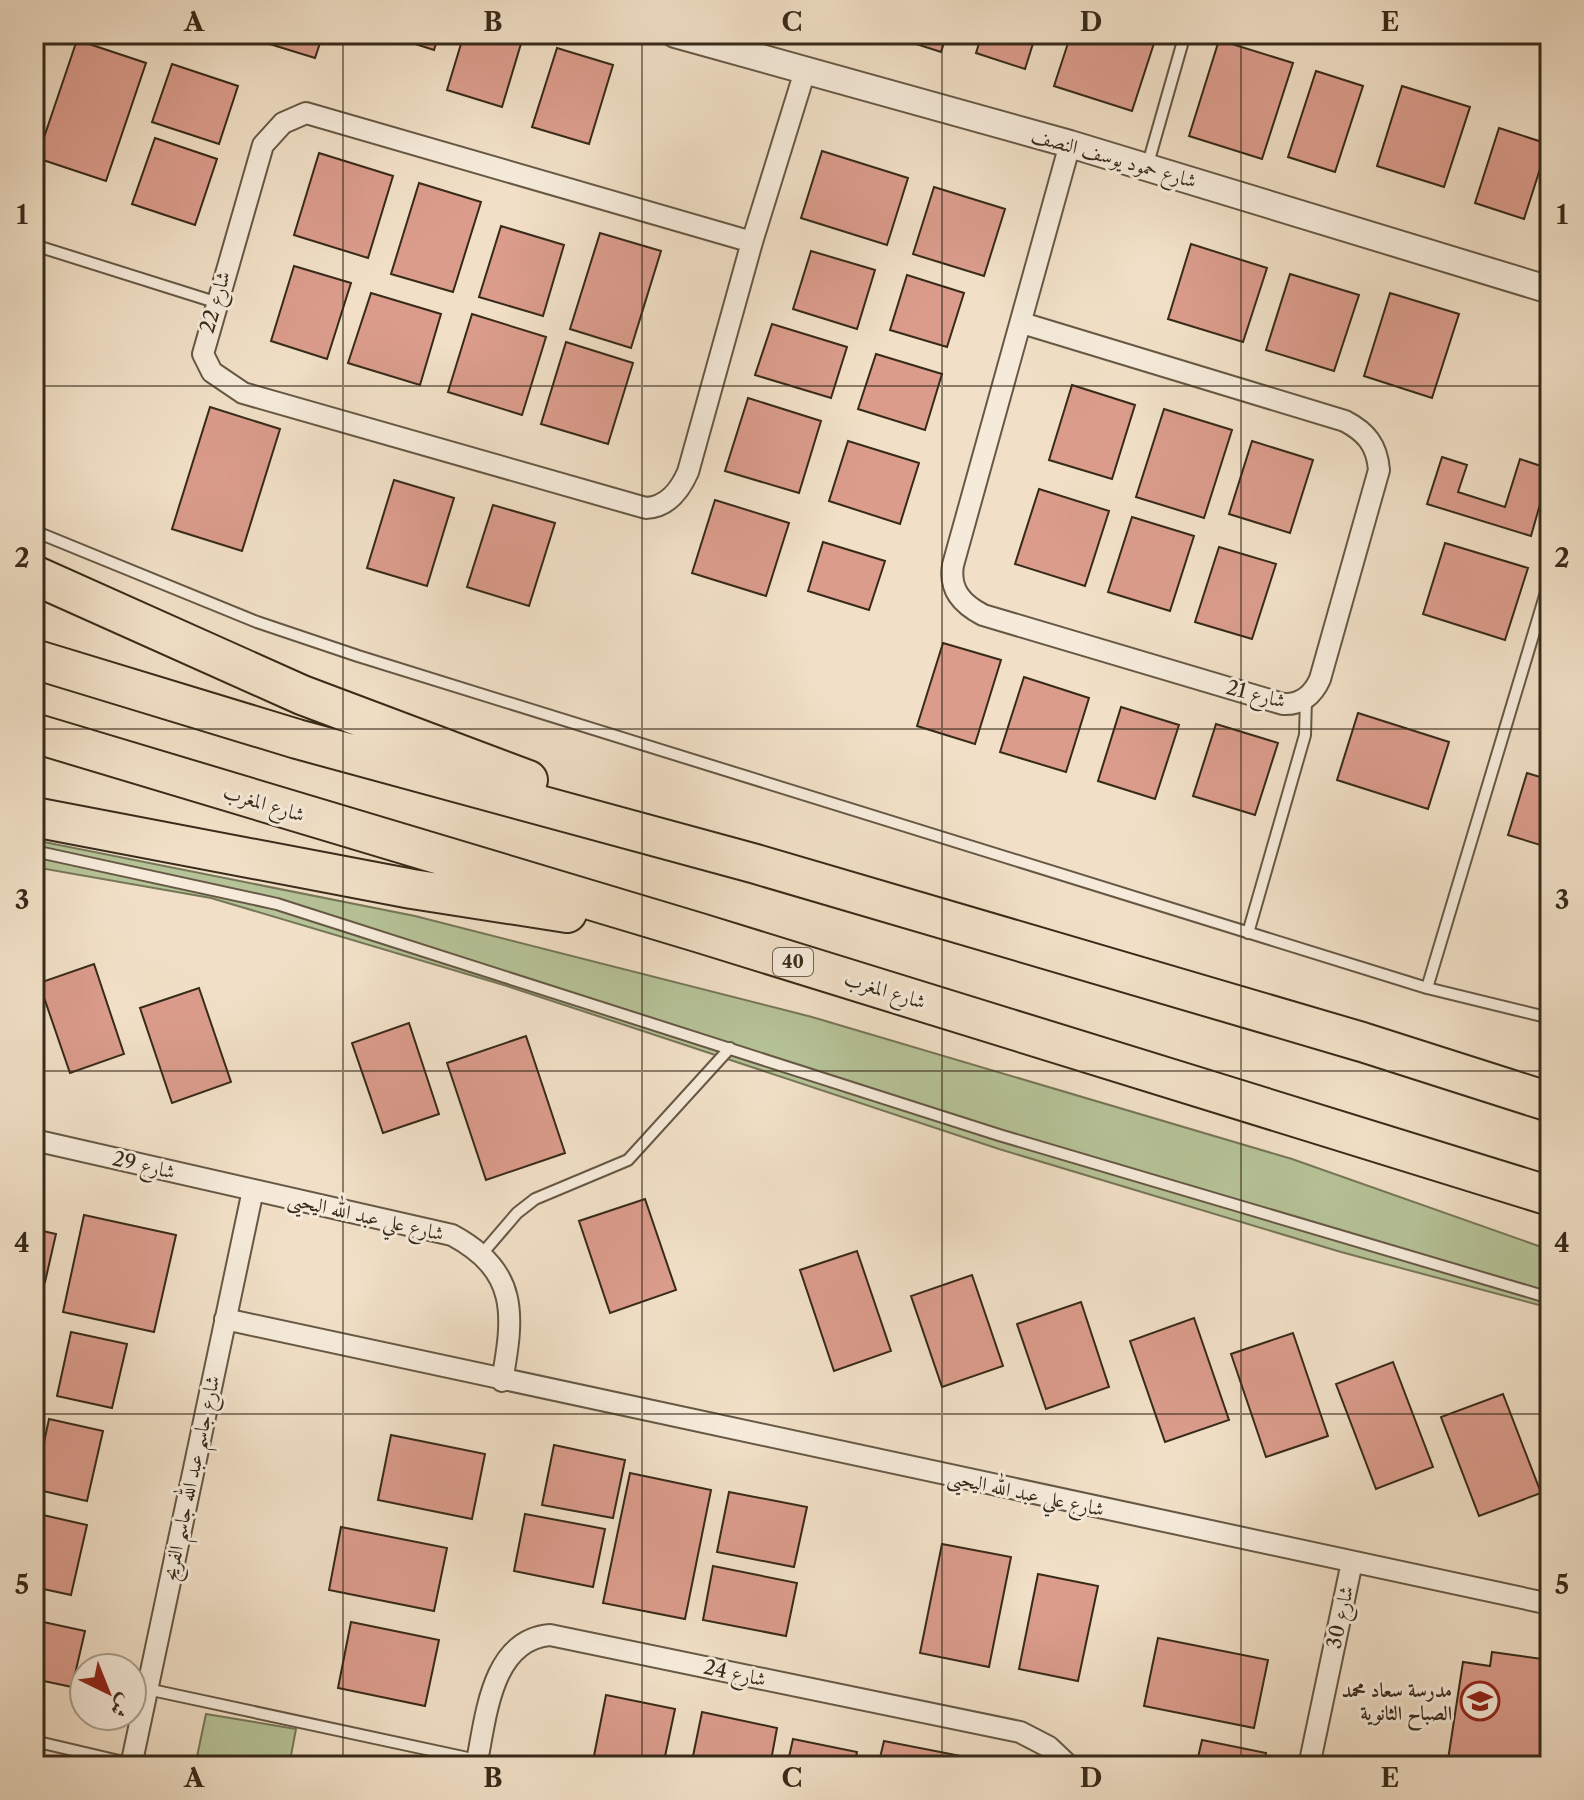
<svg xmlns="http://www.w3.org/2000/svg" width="1584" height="1800" viewBox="0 0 1584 1800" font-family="'Libre Caslon Text',Amiri,serif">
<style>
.green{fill:#b6c398;stroke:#767658;stroke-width:2}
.building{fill:#db9c8c;stroke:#372a19;stroke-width:2}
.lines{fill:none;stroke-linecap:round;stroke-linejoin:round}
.service-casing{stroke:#665844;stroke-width:14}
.minor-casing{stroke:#665844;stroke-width:24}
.tertiary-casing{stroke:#665844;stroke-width:30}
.motorway-casing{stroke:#372a19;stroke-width:42}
.service{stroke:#f6ebdb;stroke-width:10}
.minor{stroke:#f6ebdb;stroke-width:20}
.tertiary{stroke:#f6ebdb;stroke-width:26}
.motorway{stroke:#f1e0c7;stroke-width:38}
.grid{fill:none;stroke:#372a19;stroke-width:2;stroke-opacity:0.55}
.labels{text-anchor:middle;stroke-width:6;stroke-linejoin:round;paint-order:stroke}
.shield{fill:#f6ebdb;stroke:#706453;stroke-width:2}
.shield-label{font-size:18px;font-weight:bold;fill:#372a19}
.street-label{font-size:20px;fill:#372a19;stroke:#f6ebdb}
.poi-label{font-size:20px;font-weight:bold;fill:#372a19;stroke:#f6ebdb;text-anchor:end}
.neatline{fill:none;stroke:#372a19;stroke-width:3}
.grid-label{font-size:26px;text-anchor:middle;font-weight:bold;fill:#372a19}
</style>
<rect width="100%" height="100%" fill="#f1e0c7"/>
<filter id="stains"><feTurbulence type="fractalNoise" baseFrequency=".0025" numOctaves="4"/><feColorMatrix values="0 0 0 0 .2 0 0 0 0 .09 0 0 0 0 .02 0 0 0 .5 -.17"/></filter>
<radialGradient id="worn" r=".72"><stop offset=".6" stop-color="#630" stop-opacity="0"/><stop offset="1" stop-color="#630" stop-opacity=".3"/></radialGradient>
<!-- green -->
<path class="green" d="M34,840L415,916L812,1017L1292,1159L1550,1250V1308L1341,1252L999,1149L507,986L211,898L34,867Z
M206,1714L296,1729L289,1766H195Z"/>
<!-- building -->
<path class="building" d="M262,34H323L315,58L260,41Z
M384,34H439L434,50Z
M464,34L523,37L502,107L447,90Z
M885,34H947L941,52Z
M982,34H1036L1025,69L976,53Z
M1071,34H1157L1132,111L1054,86Z
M77,40L146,63L106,181L37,158Z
M1219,40L1293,63L1262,159L1189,136Z
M34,41L42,44L34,68Z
M557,48L613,65L589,144L532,127Z
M172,64L238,86L219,144L152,122Z
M1316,71L1363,86L1335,172L1288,157Z
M1402,86L1470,107L1444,187L1377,166Z
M1499,128L1548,144L1524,219L1475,203Z
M155,138L217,159L195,225L132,204Z
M822,151L908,178L887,245L801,218Z
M319,153L393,176L368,258L294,235Z
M419,183L481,202L453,292L391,274Z
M934,187L1005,209L984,276L913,254Z
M501,226L564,245L543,316L479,297Z
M600,233L661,251L631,348L570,329Z
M1191,244L1267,268L1243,342L1168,319Z
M811,251L875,270L857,329L793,309Z
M294,266L351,283L327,359L271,341Z
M1290,274L1359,295L1334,371L1266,350Z
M907,275L964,293L947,347L890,330Z
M371,293L441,314L420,385L348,363Z
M1390,293L1459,314L1432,398L1364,376Z
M472,314L546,337L522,415L448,392Z
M772,324L847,347L831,398L755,375Z
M566,342L633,363L608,444L541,424Z
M876,354L942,374L925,430L858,409Z
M1072,385L1135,405L1112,479L1049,460Z
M748,398L821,421L799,493L725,471Z
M210,407L280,429L242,551L172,529Z
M1164,409L1232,430L1204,518L1136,497Z
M848,441L919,463L900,524L829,501Z
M1252,441L1313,460L1290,533L1229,514Z
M1442,457L1467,465L1458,492L1505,507L1520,459L1550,469L1531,536L1427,504Z
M394,480L454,498L427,586L367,568Z
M1039,489L1109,511L1085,586L1015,564Z
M715,500L789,523L766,596L692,573Z
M493,505L555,523L529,606L467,587Z
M1132,517L1194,536L1170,611L1108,592Z
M823,542L885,561L869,610L808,591Z
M1445,543L1528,568L1505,640L1423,614Z
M1219,547L1276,564L1252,639L1195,622Z
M943,643L1001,660L975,744L917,726Z
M1024,677L1089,698L1066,772L1000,752Z
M1121,707L1179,725L1155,799L1098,781Z
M1358,713L1449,742L1428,809L1337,780Z
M1216,724L1278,743L1255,815L1193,796Z
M1527,773L1550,780V848L1508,835Z
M94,964L124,1054L70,1073L39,983Z
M199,988L231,1082L172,1103L140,1008Z
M409,1023L439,1114L383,1133L352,1043Z
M526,1036L565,1153L486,1180L447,1063Z
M645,1199L676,1290L610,1313L579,1221Z
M84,1215L176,1235L154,1332L63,1312Z
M34,1229L56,1234L45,1282L34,1279Z
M857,1251L891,1351L834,1371L800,1270Z
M972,1275L1003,1366L942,1387L911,1296Z
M1081,1302L1109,1387L1046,1409L1017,1324Z
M1194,1318L1229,1420L1165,1442L1130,1341Z
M71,1332L127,1344L112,1408L57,1396Z
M1293,1333L1328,1436L1266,1457L1231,1354Z
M1393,1362L1433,1467L1376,1489L1336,1384Z
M1503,1394L1541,1493L1479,1516L1441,1417Z
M49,1419L103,1431L87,1501L34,1489Z
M391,1435L485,1454L472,1519L378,1500Z
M554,1445L625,1460L613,1518L542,1505Z
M630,1473L711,1490L685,1619L603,1603Z
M729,1492L807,1507L794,1567L717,1552Z
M34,1513L87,1525L71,1595L34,1587Z
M525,1514L605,1529L593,1587L514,1571Z
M341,1527L447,1548L434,1611L329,1590Z
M942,1544L1011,1557L989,1667L920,1653Z
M713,1566L797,1583L786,1636L703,1620Z
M1038,1574L1098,1586L1078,1681L1019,1669Z
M34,1620L85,1631L72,1687L34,1679Z
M351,1622L439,1640L425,1706L338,1688Z
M1158,1638L1268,1660L1254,1728L1144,1706Z
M1492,1652L1550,1660V1766H1447L1463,1662L1490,1666Z
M606,1695L675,1709L663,1766H592Z
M702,1712L777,1728L770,1766H691Z
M793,1739L857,1752L854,1766H787Z
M1202,1740L1266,1753L1264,1766H1196Z
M884,1741L966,1757L965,1766H878Z"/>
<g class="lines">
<!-- service casing -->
<g class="service-casing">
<path id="service" d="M1147,167L1185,34
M34,245L215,302
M34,531L257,622L358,656L1427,988L1550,1018
M34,851L277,904L999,1135L1550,1298
M1248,933L1305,735L1306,698
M1427,988L1550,579
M481,1255L517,1213L535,1199L628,1160L730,1048
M147,1689L477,1760
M34,1741L132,1764"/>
</g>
<!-- minor casing -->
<g class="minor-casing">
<path id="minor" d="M752,242L306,113L283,123L263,145L203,354L212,372L243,393L646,508C668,507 680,490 688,472L752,242L805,71
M1022,323L1345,421C1366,432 1377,445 1379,470L1320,679C1313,695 1301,705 1283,704L983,615C962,604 949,590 953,565L1070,144
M34,1140L452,1235C519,1271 514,1315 502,1381
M225,1319L1550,1604
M131,1766L253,1190
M476,1766C486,1720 490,1640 550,1635L1020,1732L1049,1747L1069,1766
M1309,1766L1352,1562"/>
</g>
<!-- tertiary casing -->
<g class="tertiary-casing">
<path id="tertiary" d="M675,34L1070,144L1550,290"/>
</g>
<!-- motorway casing -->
<g class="motorway-casing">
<path id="motorway" d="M34,575L302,695L528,780
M34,659L297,739L756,864L1362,1042L1550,1102
M34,733L700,933L1550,1196
M34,817L412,889L567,913"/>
</g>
<!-- service -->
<use href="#service" class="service"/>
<!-- minor -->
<use href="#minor" class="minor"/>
<!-- tertiary -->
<use href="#tertiary" class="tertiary"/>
<!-- motorway -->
<use href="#motorway" class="motorway"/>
</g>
<!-- grid -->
<path class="grid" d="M343,34V1766M642,34V1766M942,34V1766M1241,34V1766M34,386H1550M34,729H1550M34,1071H1550M34,1414H1550"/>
<!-- icons -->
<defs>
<g id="school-ring" transform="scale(2)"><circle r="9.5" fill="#f6ebdb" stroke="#8f2418" stroke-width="1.5"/><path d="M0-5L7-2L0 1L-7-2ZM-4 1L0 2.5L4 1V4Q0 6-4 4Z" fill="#8f2418"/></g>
</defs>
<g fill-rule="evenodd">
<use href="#school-ring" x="1480" y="1701"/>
</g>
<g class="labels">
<!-- shield labels -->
<rect class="shield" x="773" y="948" width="40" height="28" rx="6"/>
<g class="shield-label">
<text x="793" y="968">40</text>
</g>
<!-- street labels -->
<g class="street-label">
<text transform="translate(1114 158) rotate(16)" y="7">شارع حمود يوسف النصف</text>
<text transform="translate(215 302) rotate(-74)" y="7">شارع 22</text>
<text transform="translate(1256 694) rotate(14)" y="7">شارع 21</text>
<text transform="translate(264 803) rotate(17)" y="7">شارع المغرب</text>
<text transform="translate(885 990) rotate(17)" y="7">شارع المغرب</text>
<text transform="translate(144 1165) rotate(13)" y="7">شارع 29</text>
<text transform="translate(366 1216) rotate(13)" y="7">شارع علي عبد الله اليحيى</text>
<text transform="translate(191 1478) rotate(-78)" y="7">شارع جاسم عبد الله جاسم الفريح</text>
<text transform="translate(1026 1493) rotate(12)" y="7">شارع علي عبد الله اليحيى</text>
<text transform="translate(1340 1617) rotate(-78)" y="7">شارع 30</text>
<text transform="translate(735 1673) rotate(12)" y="7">شارع 24</text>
</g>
<!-- poi labels -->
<g class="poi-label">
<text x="1452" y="1697">مدرسة سعاد محمد<tspan x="1452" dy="23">الصباح الثانوية</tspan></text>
</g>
</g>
<!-- margin -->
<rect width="1584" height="1800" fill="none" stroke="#f1e0c7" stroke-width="88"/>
<!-- north arrow -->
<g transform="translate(108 1692) rotate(137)"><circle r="38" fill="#f6ebdb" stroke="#aa9e8d" stroke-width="2"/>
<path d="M0-6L14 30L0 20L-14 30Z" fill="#8f2418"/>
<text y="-12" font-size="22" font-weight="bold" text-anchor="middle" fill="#372a19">ش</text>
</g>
<rect x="44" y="44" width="1496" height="1712" class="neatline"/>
<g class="grid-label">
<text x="194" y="31">A</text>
<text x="493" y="31">B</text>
<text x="792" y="31">C</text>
<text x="1091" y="31">D</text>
<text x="1390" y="31">E</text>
<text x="22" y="224">1</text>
<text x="1562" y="224">1</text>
<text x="22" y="567">2</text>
<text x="1562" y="567">2</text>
<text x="22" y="909">3</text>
<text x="1562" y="909">3</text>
<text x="22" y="1252">4</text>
<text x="1562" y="1252">4</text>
<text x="22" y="1594">5</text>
<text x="1562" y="1594">5</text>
<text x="194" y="1787">A</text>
<text x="493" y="1787">B</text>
<text x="792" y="1787">C</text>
<text x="1091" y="1787">D</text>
<text x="1390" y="1787">E</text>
</g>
<rect width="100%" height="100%" filter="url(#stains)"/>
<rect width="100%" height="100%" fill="url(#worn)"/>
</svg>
